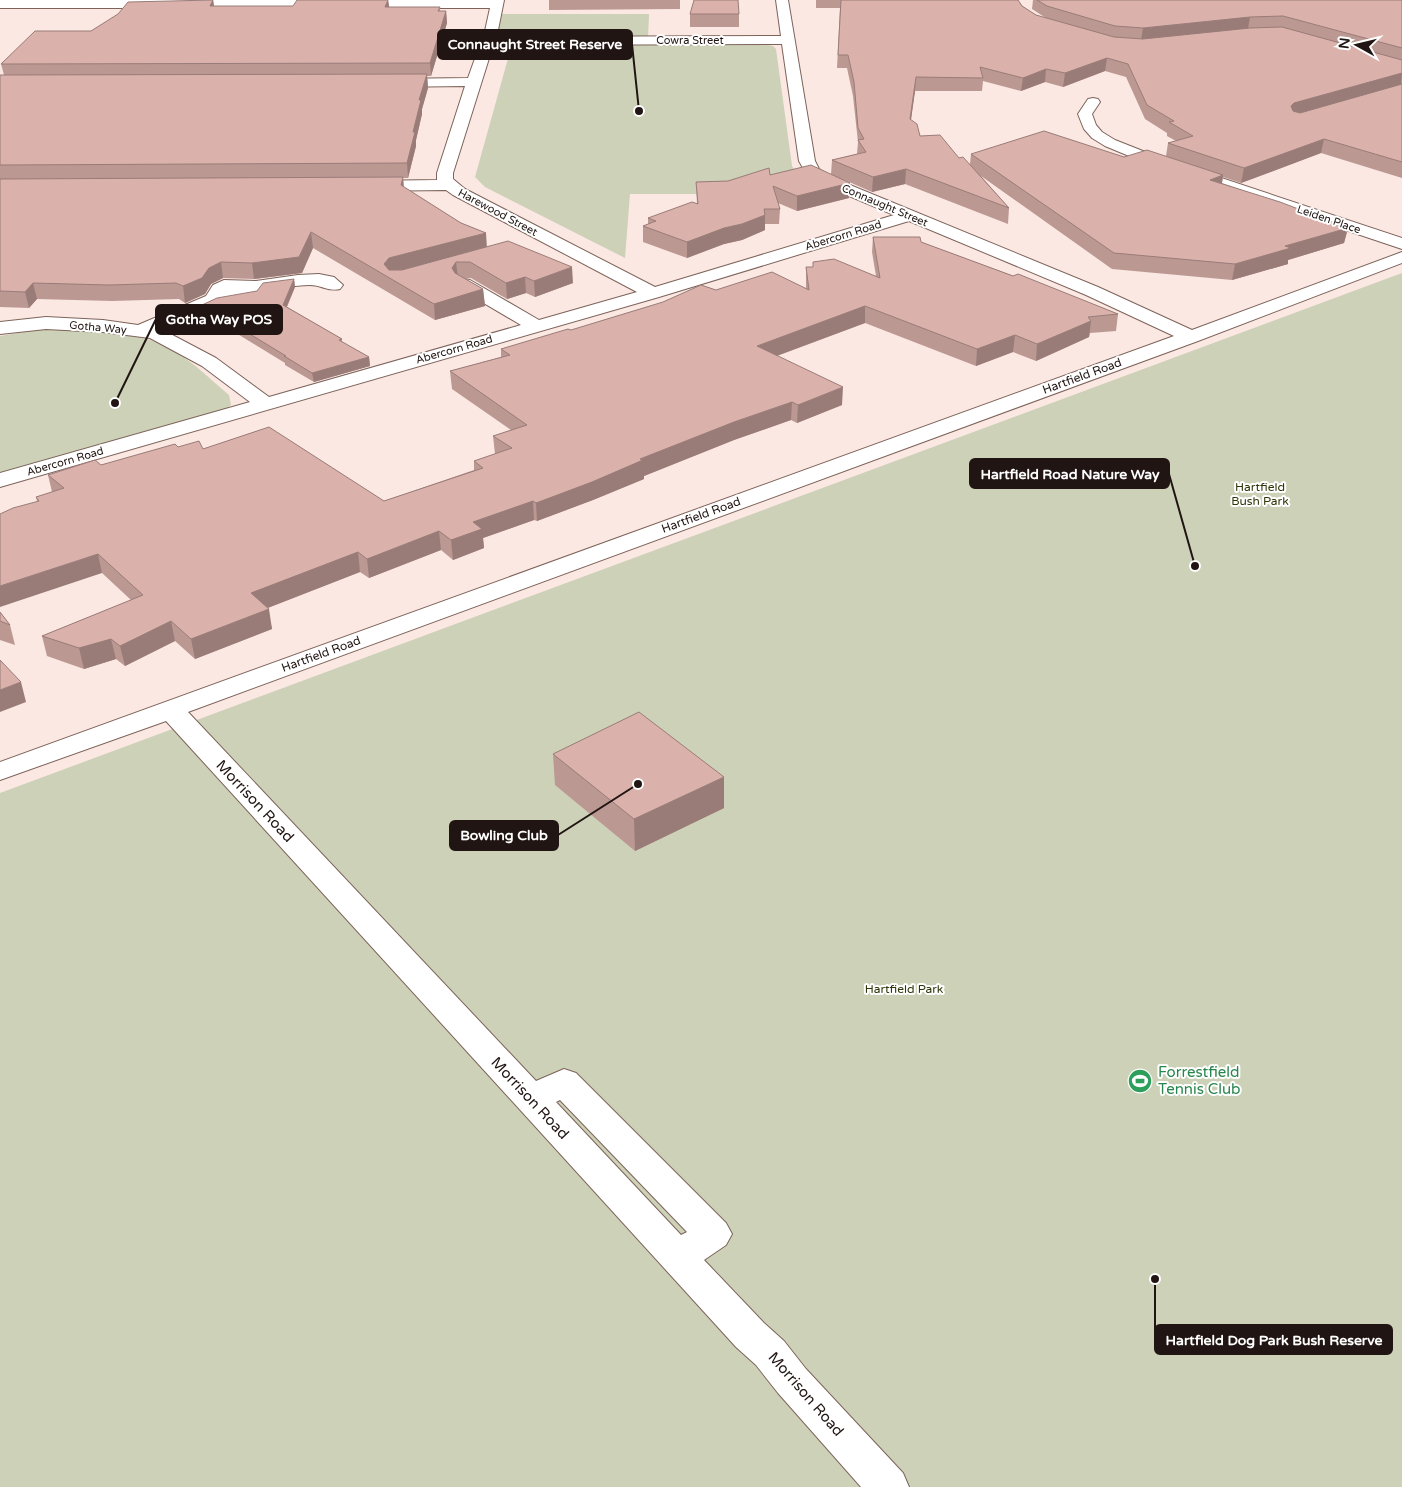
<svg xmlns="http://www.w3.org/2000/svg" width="1402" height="1487" viewBox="0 0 1402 1487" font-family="'Varela Round',sans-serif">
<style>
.green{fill:#ccd1b7}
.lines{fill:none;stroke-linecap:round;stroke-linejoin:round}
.minor-casing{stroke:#7d635a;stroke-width:2}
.minor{fill:#fff;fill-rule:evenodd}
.wall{fill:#bc9893;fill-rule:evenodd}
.shaded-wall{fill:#997c78}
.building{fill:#dbb1ab;stroke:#997c78}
.labels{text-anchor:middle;stroke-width:4;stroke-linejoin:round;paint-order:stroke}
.far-street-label{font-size:11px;fill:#201512;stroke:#fff}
.street-label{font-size:12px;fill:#201512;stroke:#fff}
.park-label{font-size:12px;fill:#2f3508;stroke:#fff}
.near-street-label{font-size:15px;fill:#201512;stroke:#fff}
.near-leisure-label{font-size:15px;fill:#27864d;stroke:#fff;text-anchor:start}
.leader{fill:none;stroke:#201512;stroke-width:2}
.callout-dot{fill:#201512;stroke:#fff;stroke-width:2}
.callout{fill:#201512;stroke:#201512;stroke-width:2}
.callout-label{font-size:14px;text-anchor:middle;font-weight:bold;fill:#fff}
</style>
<rect width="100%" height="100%" fill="#fbe8e2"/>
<!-- green -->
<path class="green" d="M496,14H649L648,39L502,41L491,31Z
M763,44L773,46L776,49L792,166L798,175L724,194H630L625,258L485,187L475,177L509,55L527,46Z
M1402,273V1487H0V793Z
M36,330C82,330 135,326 175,352C195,363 212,381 229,395L231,405L224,411L0,476V336Z"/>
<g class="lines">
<!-- minor casing -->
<g class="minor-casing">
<path id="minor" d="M0,0H504L498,30L505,37L781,36L776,0H788L815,161L819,169L833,178L1098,287L1192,330L1402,252V263L1198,341L188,712L536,1081L564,1069L576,1073L726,1223L732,1234L726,1245L704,1260L764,1323L784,1341L806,1369L903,1473L909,1487H861L778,1393L756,1365L736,1347L166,721L0,780V762L1174,336L1086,295L909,221L659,297L0,487V473L250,402L202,366L150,338L103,332L46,329L0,334V322L46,317L103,320L138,325L206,296L213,285L224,280L256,281L298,275L319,274L334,277L343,285L340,289C329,292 321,285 310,285C294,285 279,289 263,291L258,297L218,305L161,329L216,358L269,397L521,325L458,288L455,284L458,280L464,279L470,280L539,320L637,292L453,195L446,190L366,191L360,189L358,186L360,183L366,181L437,180V173L465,86L389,87L382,83L389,79L468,78L478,50L493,40L485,31L490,8H0ZM782,44L799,161L807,175L821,184L894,215L655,287L465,189L453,179V173L491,52L505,45ZM560,1100L687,1232L681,1235L556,1102Z
M1093,98L1098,99L1100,102L1092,114L1096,125L1102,132L1115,140L1158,157L1402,238V249L1146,163L1105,146L1092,138L1084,129L1078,114L1088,99Z"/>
</g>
<!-- minor -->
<use href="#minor" class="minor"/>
</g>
<!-- wall -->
<path class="wall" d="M213,0L214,6H293L388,0L389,7H440V11H446L447,23L431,76H427L428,88L422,109V114L416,140V146L408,178H403L404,188L461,223L486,233V247L573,283L535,297L526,293L507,299L471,278H465L483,289L485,306L435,320L313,248L302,273L254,279L223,278L211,284L205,294L185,303L179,299L112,301L37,299L29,308L0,307V75H4L1,64L91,31Z
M549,0H680V9L549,10Z
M816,0H1018L1022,6L1036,15L1046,18L1032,9L1033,0H1402V178L1321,153L1241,183L1223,177L1222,183L1348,228L1344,243L1288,260V264L1232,280L1112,269L981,176L1009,208L1008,224L905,184L872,192L840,178L850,183L849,198L797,211L778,203L780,209L779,224H765V230L742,240L724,244L687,258L643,242V226L648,224V218L697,204L696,182L728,181L770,175L831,174L832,160L857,154L858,142L853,96L847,68H837L840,8H816ZM1105,71L1126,77L1145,119L1167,133V136L1176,141L1168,143L1166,156L1124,157L971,154L970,164L920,136L911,120L915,91H982L983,81L1021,91L1045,82L1063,87Z
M690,14H739V27H690Z
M873,237L921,242L1118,314L1116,331L1090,333L1089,337L1036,361L1013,352L976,366L865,323L777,356L842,405L797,423L791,420L734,440L644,476V479L593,500L537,521L534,520L483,538L484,548L453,560L441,550L369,578L360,572L267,608L272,629L195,659L175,641L125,666L116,659L84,669L47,656L42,636L131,600L102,573L37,501L36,497L52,492L48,475L101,465L178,447L203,449L384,501L474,470V461L495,454L493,436L511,430L452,389L450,371L501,357V349L571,330L716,290L806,288V267H813V262L876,276L872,252Z
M294,279L295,287L287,307L342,339V342L369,357L370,366L314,382L285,365V363L203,313L202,305L257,291Z
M0,612L10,625L15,645L0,640Z
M553,754L724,808L635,851L555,785Z"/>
<!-- shaded-wall -->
<path class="shaded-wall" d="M213,0L215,12L210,6Z
M388,0L390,12L385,7Z
M446,11L447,23L431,76L430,63Z
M1250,17L1248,29L1141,40L1143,28Z
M1107,58L1105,71L1063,87L1065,73Z
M1046,69L1045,82L1021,91L1023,78Z
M1402,73L1401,85L1288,120L1291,106L1294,103Z
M427,74L428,88L422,109V114L416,140V146L408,178L407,163L419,100Z
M916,77L915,91L909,133L910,119Z
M1324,139L1321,153L1241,183L1244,168Z
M906,169L905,184L872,192L873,177Z
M1223,175L1221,190L1210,180Z
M403,177L404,192L401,185Z
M850,183L849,198L797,211V196Z
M765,215V230L742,240L724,244L687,258V242L724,228Z
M1348,228L1344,243L1288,260V264L1232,280L1235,264L1285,246Z
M311,232L313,248L302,273L254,279L252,263Z
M486,233L487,249L391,274L384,264L389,258Z
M221,262L223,278L211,284L205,294L185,303L183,286L209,268Z
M456,262L458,278L452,268Z
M572,267L573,283L535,297L534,281Z
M525,277L526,293L507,299L506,283Z
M294,279L295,287L284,313L283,305Z
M33,283L37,299L29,308L25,292Z
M483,289L485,306L435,320L434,304Z
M865,306V323L757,363V346Z
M1091,321L1089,337L1036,361L1037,344Z
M1015,335L1013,352L976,366L977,349Z
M369,357L370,366L314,382L312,373Z
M843,387L842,405L797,423L798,405Z
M792,402L791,420L734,440L644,476V479L593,500L537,521L536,503L640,459L734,422Z
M533,501L534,520L483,538L484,548L453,560L451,540L473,522Z
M439,531L441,550L369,578L367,559Z
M358,552L360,572L255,613L251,593Z
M98,554L102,573L0,607V586Z
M269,609L272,629L195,659L191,639Z
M171,621L175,641L125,666L120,646Z
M111,639L116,659L84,669L79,648Z
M21,682L26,702L0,712V690Z
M724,777V808L635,851L634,819Z"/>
<!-- building -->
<path class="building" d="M213,0L210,6H293L297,0H388L385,7H440L438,11H446L430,63L1,64L35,31H91L118,14L128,2Z
M694,0H738L739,14H690Z
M841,0H1018L1022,6L1036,15L1114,37L1143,39L1250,28L1282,27L1402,60V73L1294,103L1291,106L1293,111L1300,113L1402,84V162L1324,139L1244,168L1168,143L1193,136L1169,122L1174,121L1147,105L1128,64L1107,58L1065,73L1046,69L1023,78L980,67L983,78L916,77L910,119L917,124L920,136L940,135L959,158L963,157L1009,208L906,169L873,177L832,160L866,152L858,140L864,139L858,128L854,82L848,55H838Z
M1037,0H1402V48L1283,16L1250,17L1143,28L1115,26L1047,6Z
M427,74L419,100H421L413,132H415L407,163L0,165V75Z
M1044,131L1124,157L1147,150L1223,175L1210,180L1280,202L1348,228L1285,246L1291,248L1235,264L1114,253L971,154Z
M811,165L850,183L797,196L773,186L780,209H764L765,215L742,224L724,228L687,242L643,226L656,221L648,218L692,202L698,204L696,182L728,181L769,168L770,175Z
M403,177L401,185L461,223L486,233L389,258L384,264L389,270H402L508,241L572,267L534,281L525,277L506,283L470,262H456L452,268L455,273L483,289L434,304L311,232L299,257L252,263L221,262L209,268L202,278L183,286L176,283L109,285L33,283L25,292L0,291V179Z
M873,237H920L921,242L1013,276L1018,274L1118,314L1088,317L1091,321L1037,344L1015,335L977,349L865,306L757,346L843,387L798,405L792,402L734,422L640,459L643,460L592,482L536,503L533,501L473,522L482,529L451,540L439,531L367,559L358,552L251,593L269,609L191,639L171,621L120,646L111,639L79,648L42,636L143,595L98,554L0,586V514L13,508L39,501L36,497L64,488L48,475L95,460L101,465L175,444L178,447L199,441L203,449L269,427L384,501L483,468L474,461L512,448L493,436L527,425L450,371L510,355L501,349L568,329L571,330L663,302L701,285L716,290L772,272L809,290L806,267H813V262L834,259L880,278Z
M294,279L283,305L342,339L339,340L369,357L312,373L284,356H286L202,305L217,298L257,291L263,283Z
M0,612L10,625L0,621Z
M0,660L21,682L0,690Z
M639,712L724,777L634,819L553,754Z"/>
<!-- icons -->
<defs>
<g id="stadium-disc" transform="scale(1.25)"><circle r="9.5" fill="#2e9e5b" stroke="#fff"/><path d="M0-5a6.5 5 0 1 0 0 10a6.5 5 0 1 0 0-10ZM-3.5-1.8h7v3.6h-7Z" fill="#fff"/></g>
</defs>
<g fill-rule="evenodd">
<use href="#stadium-disc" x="1140" y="1081"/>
</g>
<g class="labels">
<!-- far-street labels -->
<g class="far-street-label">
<text x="690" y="44">Cowra Street</text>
<text transform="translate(885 205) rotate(23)" y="4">Connaught Street</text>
<text transform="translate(498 212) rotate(28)" y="4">Harewood Street</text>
<text transform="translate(1329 219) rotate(19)" y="4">Leiden Place</text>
<text transform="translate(843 235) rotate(-17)" y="4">Abercorn Road</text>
<text transform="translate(98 327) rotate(5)" y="4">Gotha Way</text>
<text transform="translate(454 349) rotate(-16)" y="4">Abercorn Road</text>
<text transform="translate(65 461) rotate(-16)" y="4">Abercorn Road</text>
</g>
<!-- street labels -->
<g class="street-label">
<text transform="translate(1082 376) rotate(-20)" y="4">Hartfield Road</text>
<text transform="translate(701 515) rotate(-20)" y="4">Hartfield Road</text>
<text transform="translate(321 654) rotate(-20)" y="4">Hartfield Road</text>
</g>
<!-- park labels -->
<g class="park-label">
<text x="1260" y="491">Hartfield<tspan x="1260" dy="14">Bush Park</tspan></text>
<text x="904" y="993">Hartfield Park</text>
</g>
<!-- near-street labels -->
<g class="near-street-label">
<text transform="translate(255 801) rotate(47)" y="5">Morrison Road</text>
<text transform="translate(530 1098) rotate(47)" y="5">Morrison Road</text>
<text transform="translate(806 1394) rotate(49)" y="5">Morrison Road</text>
</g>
<!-- near-leisure labels -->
<g class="near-leisure-label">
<text x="1158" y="1077">Forrestfield<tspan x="1158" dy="17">Tennis Club</tspan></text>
</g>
</g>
<!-- callouts -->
<path class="leader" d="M639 111L632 44M115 403L156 319M1195 566L1169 474M638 784L558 835M1155 1279L1155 1340"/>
<g class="callout-dot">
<circle cx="639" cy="111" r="5"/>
<circle cx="115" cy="403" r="5"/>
<circle cx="1195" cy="566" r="5"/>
<circle cx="638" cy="784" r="5"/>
<circle cx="1155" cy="1279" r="5"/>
</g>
<g class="callout">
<rect x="438" y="30" width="194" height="29" rx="5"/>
<rect x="156" y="305" width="126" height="29" rx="5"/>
<rect x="970" y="459" width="199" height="29" rx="5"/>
<rect x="450" y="821" width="108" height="29" rx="5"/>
<rect x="1155" y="1325" width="237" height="29" rx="5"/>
</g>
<g class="callout-label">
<text x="535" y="49">Connaught Street Reserve</text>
<text x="219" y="324">Gotha Way POS</text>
<text x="1070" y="479">Hartfield Road Nature Way</text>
<text x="504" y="840">Bowling Club</text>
<text x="1274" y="1345">Hartfield Dog Park Bush Reserve</text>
</g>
<!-- north arrow -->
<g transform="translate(1357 45) rotate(278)" stroke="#ffffff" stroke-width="4" paint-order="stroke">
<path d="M0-4L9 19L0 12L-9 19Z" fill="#201512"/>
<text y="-8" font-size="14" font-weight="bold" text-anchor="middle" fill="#201512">N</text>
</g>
</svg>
